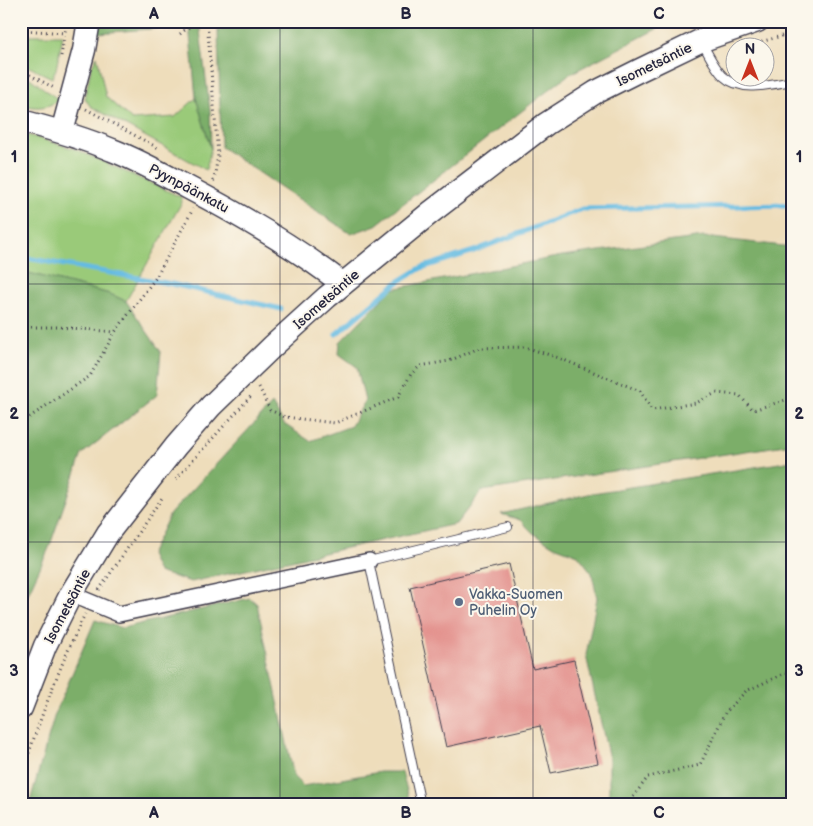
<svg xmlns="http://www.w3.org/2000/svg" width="813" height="826" viewBox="0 0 813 826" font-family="'Balsamiq Sans',sans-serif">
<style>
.green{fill:#9aca79;stroke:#5e765a}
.forest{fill:#7bae69;stroke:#4e6852}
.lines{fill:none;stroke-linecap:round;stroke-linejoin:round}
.stream{stroke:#65bbe2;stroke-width:5}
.building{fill:#e28c88}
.service-casing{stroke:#413e4e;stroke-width:10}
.minor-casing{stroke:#413e4e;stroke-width:18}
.secondary-casing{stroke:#413e4e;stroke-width:25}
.path{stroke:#413e4e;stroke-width:3;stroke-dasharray:1 4;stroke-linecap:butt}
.service{stroke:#fff;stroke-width:8}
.minor{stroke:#fff;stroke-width:15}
.secondary{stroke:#fff;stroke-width:22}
.grid{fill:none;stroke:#22223b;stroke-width:1;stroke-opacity:0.55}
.service-dot{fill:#5c6f8a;stroke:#fbf7ec;stroke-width:2}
.labels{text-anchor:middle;stroke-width:4;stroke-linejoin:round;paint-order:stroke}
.street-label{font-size:14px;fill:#22223b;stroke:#fbf7ec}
.service-label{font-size:14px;fill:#4e5e75;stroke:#fbf7ec;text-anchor:start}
.neatline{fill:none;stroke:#22223b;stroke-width:2}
.grid-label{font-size:16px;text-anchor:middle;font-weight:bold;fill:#22223b}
</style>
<rect width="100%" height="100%" fill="#fbf7ec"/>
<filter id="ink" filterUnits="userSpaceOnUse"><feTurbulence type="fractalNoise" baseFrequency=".02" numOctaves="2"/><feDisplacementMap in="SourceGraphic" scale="10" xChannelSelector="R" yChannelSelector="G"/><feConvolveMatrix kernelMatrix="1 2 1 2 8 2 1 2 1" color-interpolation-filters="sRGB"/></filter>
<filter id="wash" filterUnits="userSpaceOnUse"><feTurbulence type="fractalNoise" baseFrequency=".0096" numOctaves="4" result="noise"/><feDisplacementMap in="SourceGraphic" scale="20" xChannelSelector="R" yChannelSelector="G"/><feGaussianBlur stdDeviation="1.12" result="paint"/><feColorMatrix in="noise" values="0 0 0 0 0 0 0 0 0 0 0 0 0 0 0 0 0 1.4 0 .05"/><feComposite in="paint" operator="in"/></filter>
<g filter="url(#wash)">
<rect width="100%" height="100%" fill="#edb"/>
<!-- green -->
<path class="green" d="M21,35H63L56,69L52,78L21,63Z
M97,56L106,97L132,120L175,117L196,98L211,149L206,170L90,106L85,98L91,68Z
M21,72L23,73L59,100C46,109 36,108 21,105Z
M21,133L75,149L181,197L182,202L126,301L110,294L21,271Z"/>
<!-- forest -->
<path class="forest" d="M100,21H184L176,27L98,33Z
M193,21H200V31L210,111L211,149L196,98L189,25Z
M255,21H672L568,75L376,225L351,234L221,147L218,30Z
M704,237L792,247V444L482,491L456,524L191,582L158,572L150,555L170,514L272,404L284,424L310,441L351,426L365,401L357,367L339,354L340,342L392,289L562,256Z
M21,271L110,294L126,301L161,352L157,395L82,454L49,548L21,609Z
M792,461V805H609V759L586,655L597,598L592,573L578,555L554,546L533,533L520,520L501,514L593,493Z
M250,598L257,604L294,777L303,786L380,772H402L411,805H29L55,714L95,620L122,628Z"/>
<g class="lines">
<!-- stream -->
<path class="stream" d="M21,257L172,284L281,309
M336,334L398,282L421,268L474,251L582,209L792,205"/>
</g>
<g id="blocks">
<!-- building -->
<path class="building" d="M509,564L533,669L574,660L598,763L551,773L540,726L446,747L410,587Z"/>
</g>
</g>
<g filter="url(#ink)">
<use href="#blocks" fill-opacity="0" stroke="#413e4e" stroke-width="1"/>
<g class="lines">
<!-- service casing -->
<g class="service-casing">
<path id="service" d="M702,43C708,53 714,67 723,76C741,93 770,85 792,81
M421,805L369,561L508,527"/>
</g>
<!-- minor casing -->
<g class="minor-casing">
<path id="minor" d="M71,594L119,614L369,561"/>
</g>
<!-- secondary casing -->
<g class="secondary-casing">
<path id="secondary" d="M21,121C52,129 83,138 112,150C138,160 163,174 187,187C242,216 294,246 343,284
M62,132L84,50L89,21
M21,708L45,646L71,594L108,533L176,446L211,406L273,346L327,297L430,213L546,124L596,92L640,70L700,41L757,21"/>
</g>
<!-- path -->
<path class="path" d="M207,21L218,155L214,180L213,182
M21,30L65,33
M180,34L194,23L203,21
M757,43L792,33
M61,56L67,21
M21,70L56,89
M86,109L160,149
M21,327H59L115,332
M259,387L270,410L285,417L335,423L398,397L411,374L420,366L449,361L479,348L525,347L559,358L640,391L652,410L696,403L716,393L739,395L753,410L792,398
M21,423L90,376L115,332L157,276L193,209
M176,479L251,396
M99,590L162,498
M21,777C39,721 59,667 85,614
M627,805L648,777L700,765L725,713L746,691L792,670"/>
<!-- service -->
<use href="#service" class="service"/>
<!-- minor -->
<use href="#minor" class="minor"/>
<!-- secondary -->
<use href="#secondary" class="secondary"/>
</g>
</g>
<!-- grid -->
<path class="grid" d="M280,21V805M533,21V805M21,284H792M21,542H792"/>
<!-- markers -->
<circle class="service-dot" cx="459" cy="602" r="5"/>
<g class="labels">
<!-- street labels -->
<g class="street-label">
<text transform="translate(654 64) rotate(-26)" y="5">Isometsäntie</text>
<text transform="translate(189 188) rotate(28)" y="5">Pyynpäänkatu</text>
<text transform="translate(326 299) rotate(-41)" y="5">Isometsäntie</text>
<text transform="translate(67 606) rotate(-62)" y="5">Isometsäntie</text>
</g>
<!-- service labels -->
<g class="service-label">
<text x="469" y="599">Vakka-Suomen<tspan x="469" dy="16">Puhelin Oy</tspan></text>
</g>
</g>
<!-- margin -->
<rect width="813" height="826" fill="none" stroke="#fbf7ec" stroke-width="55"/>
<!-- north arrow -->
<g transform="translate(750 62)"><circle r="24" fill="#fbf7ec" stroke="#a4a2a5"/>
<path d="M0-4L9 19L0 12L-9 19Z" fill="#c8321e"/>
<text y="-8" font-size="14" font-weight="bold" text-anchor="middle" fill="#22223b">N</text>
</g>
<rect x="28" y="28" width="758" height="770" class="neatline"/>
<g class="grid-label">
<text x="154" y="19">A</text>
<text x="406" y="19">B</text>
<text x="659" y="19">C</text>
<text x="14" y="162">1</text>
<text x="799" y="162">1</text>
<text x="14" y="419">2</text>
<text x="799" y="419">2</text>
<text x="14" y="676">3</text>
<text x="799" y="676">3</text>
<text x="154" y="818">A</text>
<text x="406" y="818">B</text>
<text x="659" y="818">C</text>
</g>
</svg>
